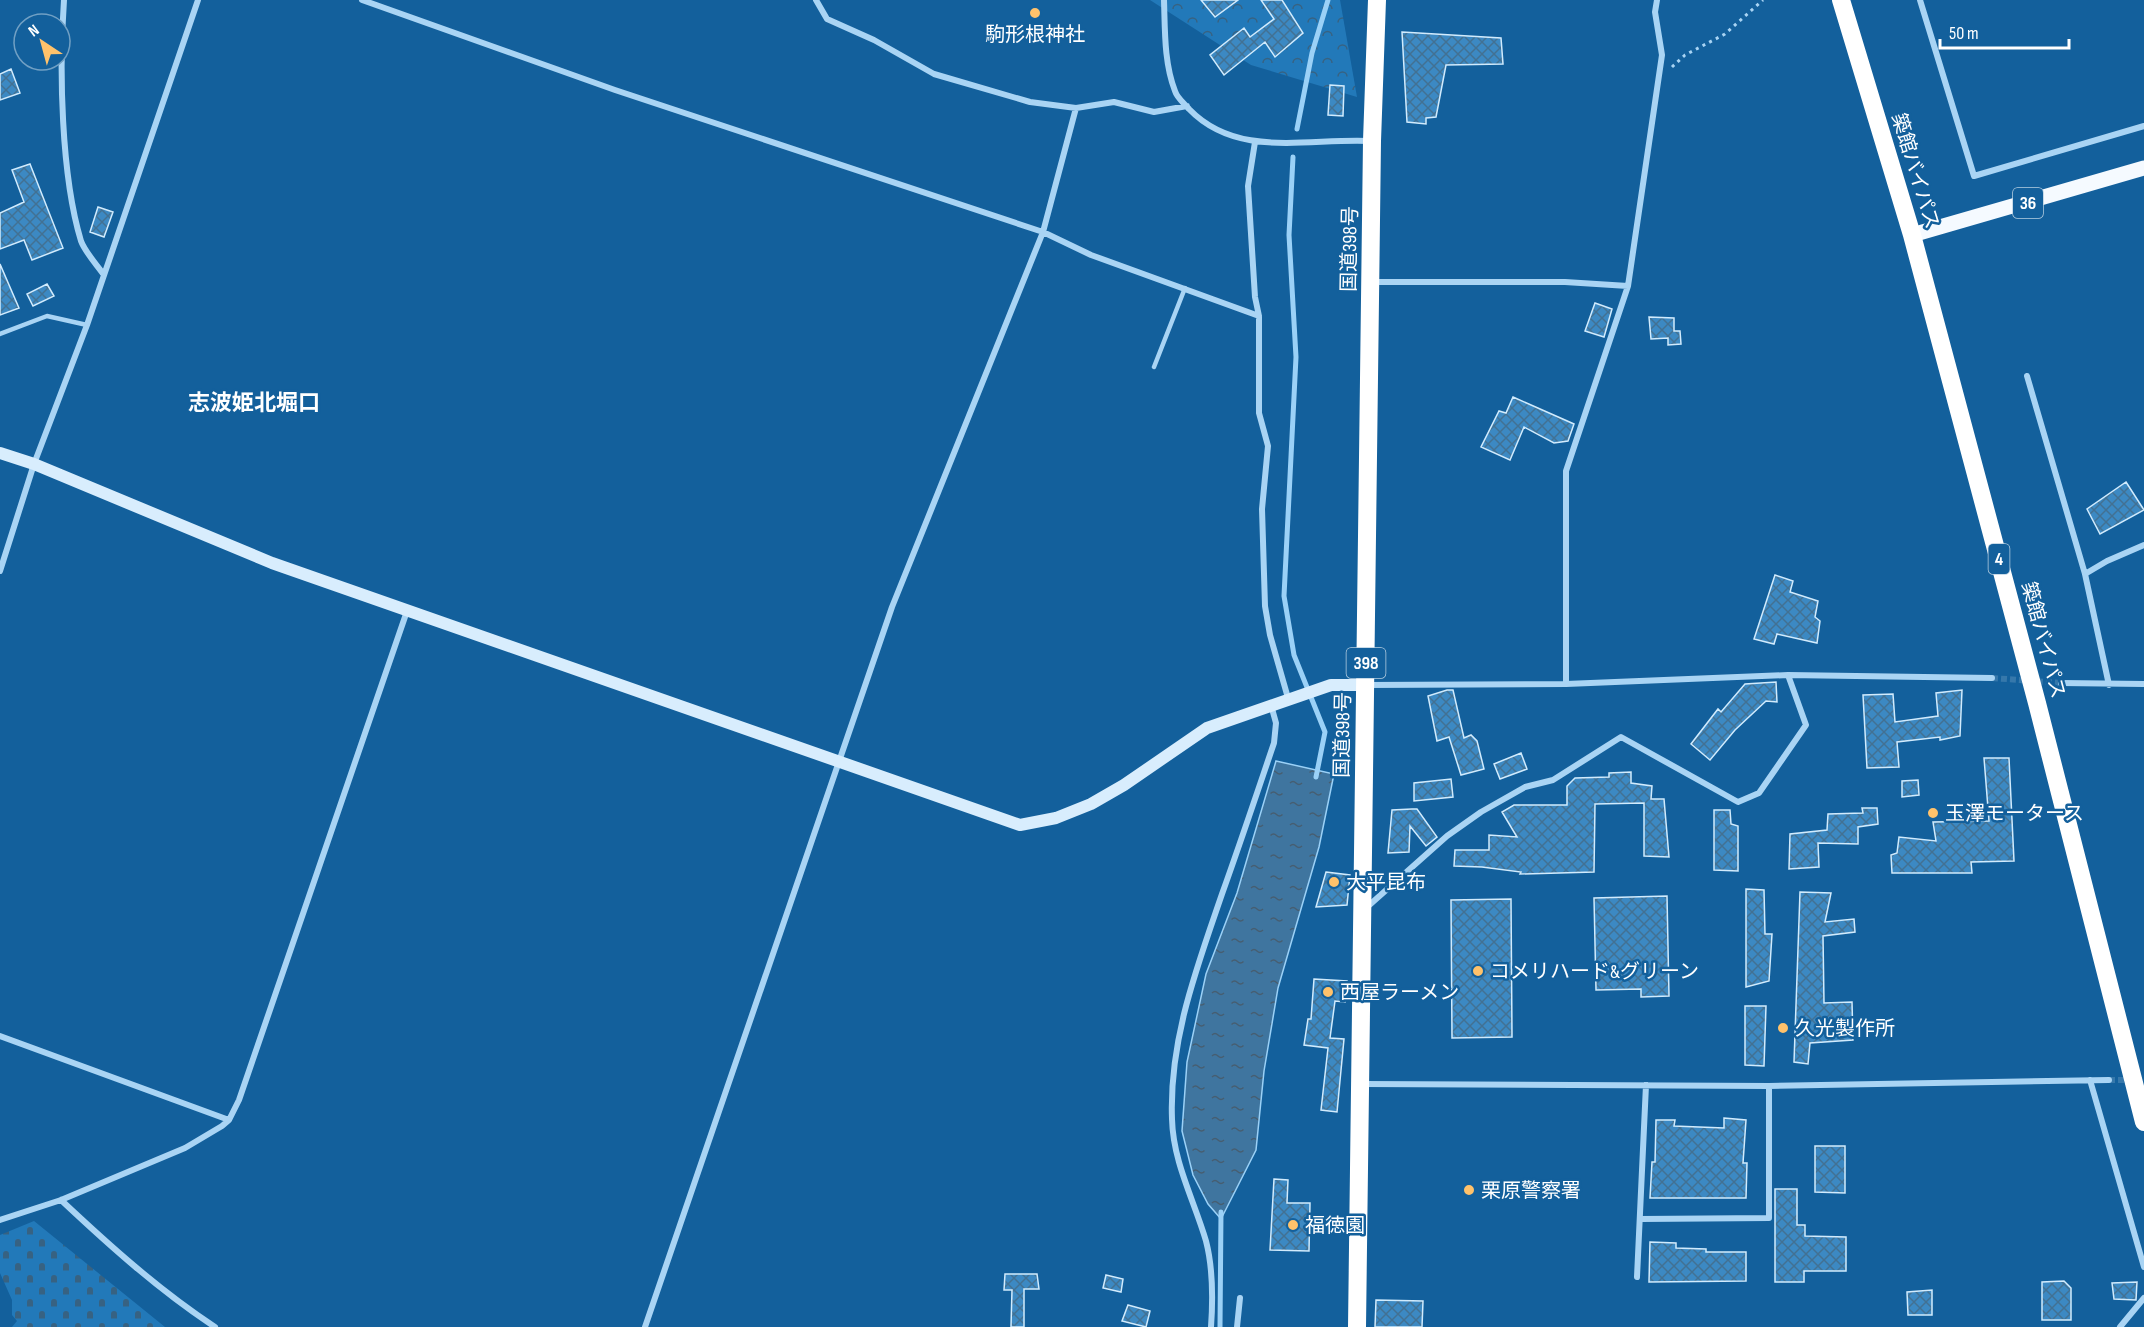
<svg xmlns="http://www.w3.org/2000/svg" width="2144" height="1327" viewBox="0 0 2144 1327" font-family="'Sofia Sans Condensed','Noto Sans JP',sans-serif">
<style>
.forest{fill:url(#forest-crowns)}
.cemetery{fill:url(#cemetery-stones)}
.water{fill:url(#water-ripples);stroke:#9bd1f7;stroke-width:1.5}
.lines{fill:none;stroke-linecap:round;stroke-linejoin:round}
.stream{stroke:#9bd1f7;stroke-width:5}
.building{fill:url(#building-cross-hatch);stroke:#d1ebfd;stroke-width:1.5}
.street-tunnel{stroke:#3678ab;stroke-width:6;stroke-dasharray:6 3;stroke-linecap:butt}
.path{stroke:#a9d4f4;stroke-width:3;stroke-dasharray:3 4.5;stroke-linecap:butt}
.lane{stroke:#a9d4f4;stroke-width:4.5}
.street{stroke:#a9d4f4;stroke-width:6}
.secondary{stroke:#d8edfd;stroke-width:12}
.primary{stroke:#f5faff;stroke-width:15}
.highway{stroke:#fff;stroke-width:18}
.poi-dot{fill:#ffc26b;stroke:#13609c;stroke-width:2}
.labels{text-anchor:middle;stroke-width:5;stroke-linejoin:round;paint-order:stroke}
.shield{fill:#13609c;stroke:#b8cfe1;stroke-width:1.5}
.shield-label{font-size:18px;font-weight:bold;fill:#fff}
.poi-label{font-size:20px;fill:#fff;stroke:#13609c;text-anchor:start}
.street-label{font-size:20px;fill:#fff;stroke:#13609c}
.quarter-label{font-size:22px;font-weight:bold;fill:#fff;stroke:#13609c}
</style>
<defs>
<pattern id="forest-crowns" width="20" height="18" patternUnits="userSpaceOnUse" patternTransform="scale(1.5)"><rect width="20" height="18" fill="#2279b9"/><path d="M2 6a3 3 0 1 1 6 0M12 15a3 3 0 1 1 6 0" fill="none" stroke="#376282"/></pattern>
<pattern id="cemetery-stones" width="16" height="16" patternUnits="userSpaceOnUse" patternTransform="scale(1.5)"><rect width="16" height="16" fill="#2279b9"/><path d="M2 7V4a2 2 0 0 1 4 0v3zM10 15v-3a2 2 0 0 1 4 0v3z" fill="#376282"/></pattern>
<pattern id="water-ripples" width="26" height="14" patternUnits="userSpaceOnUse" patternTransform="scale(1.5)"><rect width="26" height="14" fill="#3f759f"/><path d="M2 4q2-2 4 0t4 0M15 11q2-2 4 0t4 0" fill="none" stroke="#465e71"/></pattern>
<pattern id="building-cross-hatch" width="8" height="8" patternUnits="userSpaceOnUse" patternTransform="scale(1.5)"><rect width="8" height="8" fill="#3c89c3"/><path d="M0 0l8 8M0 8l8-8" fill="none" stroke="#427193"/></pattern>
</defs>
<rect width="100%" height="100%" fill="#13609c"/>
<!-- forest -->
<path class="forest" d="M1150,0H1340L1357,97L1251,65Z"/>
<!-- cemetery -->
<path class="cemetery" d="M34,1221L165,1327H12L17,1321L12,1315V1300L0,1273V1235Z"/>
<!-- water -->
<path class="water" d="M1276,761L1334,774L1319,847L1278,988L1264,1071L1256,1150L1221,1219L1208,1204L1193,1175L1182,1131L1187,1062L1206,974L1237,893Z"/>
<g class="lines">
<!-- stream -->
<path class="stream" d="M1297,129L1312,53L1328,0
M1293,157L1289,235L1296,357L1284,596L1294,655L1325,732L1316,777
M1220,1327L1221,1212"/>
</g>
<!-- building -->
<path class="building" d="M1201,0H1238L1215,17Z
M1261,0H1282L1303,33L1275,57L1265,42L1224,75L1210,55L1244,28L1250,37L1274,19Z
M1402,32L1501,38L1503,64L1446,65L1436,117L1426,118V124L1407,122Z
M11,69L20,93L0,100V74Z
M1330,85L1344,86L1343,116L1328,115Z
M30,164L63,248L32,260L24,240L0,249V213L24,202L12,170Z
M98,207L113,212L104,237L90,232Z
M0,264L19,308L0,315Z
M47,284L54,296L33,306L27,294Z
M1595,303L1612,309L1604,337L1585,331Z
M1649,317L1674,318V331H1680L1681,344L1668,345V338L1651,339Z
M1513,397L1574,424L1568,441L1554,443L1524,427L1510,460L1481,447L1499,411L1506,413Z
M2126,482L2144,510L2100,534L2087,509Z
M1775,575L1793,581L1790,592L1818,601L1815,617L1820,621L1817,643L1777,634L1774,644L1754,639Z
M1776,682L1777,702L1766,701L1735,730L1710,760L1691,744L1718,709L1721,712L1745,684Z
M1447,690H1453L1464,738L1471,735L1477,741L1484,769L1461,775L1449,737L1437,741L1428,696Z
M1962,690L1960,736L1940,740V737L1897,742L1899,767L1867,768L1863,695L1893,694L1895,722L1938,716L1936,693Z
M1521,753L1527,769L1500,779L1494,764Z
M1984,758H2009L2014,861L1971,862L1972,873H1892L1891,855L1897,853L1899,837L1936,841L1933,822L1989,821Z
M1631,772V783L1652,786L1651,799H1664L1669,857L1644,856V803L1595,804L1594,872L1520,874L1521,872L1482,867L1454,866L1455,850H1489V835L1517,837L1502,812L1514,805H1567V786L1575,778L1609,777V773Z
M1451,779L1453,797L1414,801V783Z
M1918,780L1919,795L1902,797V781Z
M1862,808H1877L1878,824L1858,827V844L1818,843L1819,867L1789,869L1790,834L1827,830L1828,814L1863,813Z
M1412,809H1417L1437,837L1426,846L1410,826L1409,852L1388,853L1392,810Z
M1714,810H1730L1731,824L1738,826V871L1714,870Z
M1326,872L1350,875L1347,905L1316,907Z
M1746,889L1764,890L1765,934H1772L1769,981L1746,987Z
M1800,892L1831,893L1825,922L1854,919L1855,932L1823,936L1824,1003L1852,1002L1853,1040L1810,1043L1808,1064L1794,1062Z
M1667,896L1669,996L1641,997V989L1596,990L1594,898Z
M1511,899L1512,1037L1452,1038L1451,900Z
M1314,979L1347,981L1345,1002L1335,1001L1330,1038L1344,1039L1337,1112L1321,1110L1328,1048L1304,1045L1308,1019H1311Z
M1745,1006H1766L1764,1066L1745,1065Z
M1724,1118L1746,1120L1743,1163H1747L1746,1198H1650L1652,1162H1655L1656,1120H1675L1674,1126L1724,1128Z
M1815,1146H1845V1193L1815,1192Z
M1274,1179L1288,1180L1287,1203H1310L1309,1251L1270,1250Z
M1775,1189H1797V1225H1805V1236L1846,1237V1271H1804V1282H1775Z
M1650,1242L1676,1243V1248L1706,1249V1252H1746V1281L1649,1282Z
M1005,1274H1037L1039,1289H1024V1327H1011L1012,1290H1004Z
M1106,1275L1123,1279L1121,1292L1103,1288Z
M2064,1281L2071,1288V1320H2042V1282Z
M2137,1282L2136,1300L2114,1299L2112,1283Z
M1932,1290V1315H1908L1907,1292Z
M1376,1300L1423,1301L1422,1327H1375Z
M1128,1305L1150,1311L1146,1327L1122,1321Z"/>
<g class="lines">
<!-- street-tunnel -->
<path class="street-tunnel" d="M1992,678L2061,683
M2109,1080H2144"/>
<!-- path -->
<path class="path" d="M1672,67L1685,55L1725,34L1763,0"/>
<!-- lane -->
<path class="lane" d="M0,334L47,316L87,325
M1154,367L1185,288"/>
<!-- street -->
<path class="street" d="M64,0C59,68 61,175 81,241C85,252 97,265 104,275
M362,0L615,90L1043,232L1091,255L1259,316
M816,0L827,19L874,40L934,74L1030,102L1076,108L1114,102L1154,112L1187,106
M1164,0C1165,30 1164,63 1175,91C1177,98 1184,103 1189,109C1237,159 1308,138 1369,141
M1920,0L1974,176L2144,126
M1255,142L1248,186L1255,297L1259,316V413L1268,446L1262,509L1265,606L1270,635L1288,698
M1372,282H1565L1628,286
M2027,376L2085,574L2109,685
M0,571L34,464L87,325L198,0
M2085,574L2107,561L2144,545
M2061,683L2144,684
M1566,684V471L1628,286L1662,55L1655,12L1657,0
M1366,685L1566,684L1788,675L1992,678
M1366,908L1447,836L1481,812L1525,787L1553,780L1621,737L1738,802L1759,793L1806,725L1788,675
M0,1036L229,1120
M2090,1080L2144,1267
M1363,1084L1769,1086L2109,1080
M61,1200C110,1246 159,1290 215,1327
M1641,1219L1769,1218V1086
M0,1220L61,1200L185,1148L222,1126L229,1120L239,1100L407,611
M1637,1277L1646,1085
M645,1327L892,607L1043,232L1076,108
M1211,1327C1213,1299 1213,1268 1206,1241C1194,1200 1173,1162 1172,1119C1169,1040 1197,967 1222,894C1240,844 1257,793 1274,743L1276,723L1271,705
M1237,1327L1240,1298
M2120,1327L2144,1298"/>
<!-- secondary -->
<path class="secondary" d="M0,453L34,464L272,563L1020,825L1056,818L1091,804L1124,785L1207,728L1331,685H1365"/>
<!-- primary -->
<path class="primary" d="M1912,235L2144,168"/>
<!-- highway -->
<path class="highway" d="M1841,0L1912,235L2037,703L2144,1122
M1357,1327L1372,141L1377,0"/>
</g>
<!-- markers -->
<g class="poi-dot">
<circle cx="1035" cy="13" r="6"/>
<circle cx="1933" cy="813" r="6"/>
<circle cx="1334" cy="882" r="6"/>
<circle cx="1478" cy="971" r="6"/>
<circle cx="1328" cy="992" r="6"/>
<circle cx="1783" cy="1028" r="6"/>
<circle cx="1469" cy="1190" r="6"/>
<circle cx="1293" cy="1225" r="6"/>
</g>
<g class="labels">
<!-- shield labels -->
<g class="shield">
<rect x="2013" y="188" width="30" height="30" rx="4.5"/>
<rect x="1988.5" y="544" width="21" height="30" rx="4.5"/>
<rect x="1346.5" y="648" width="39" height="30" rx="4.5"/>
</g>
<g class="shield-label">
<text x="2028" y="209">36</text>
<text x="1999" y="565">4</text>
<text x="1366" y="669">398</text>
</g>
<!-- poi labels -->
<g class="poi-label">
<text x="1035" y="41" text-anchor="middle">駒形根神社</text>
<text x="1945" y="820">玉澤モータース</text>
<text x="1346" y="889">大平昆布</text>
<text x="1490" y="978">コメリハード&amp;グリーン</text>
<text x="1340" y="999">西屋ラーメン</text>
<text x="1795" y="1035">久光製作所</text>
<text x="1481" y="1197">栗原警察署</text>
<text x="1305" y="1232">福徳園</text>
</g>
<!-- street labels -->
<g class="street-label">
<text transform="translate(1916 171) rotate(73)" y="7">築館バイパス</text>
<text transform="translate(1349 249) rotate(-89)" y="7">国道398号</text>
<text transform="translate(2044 640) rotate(75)" y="7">築館バイパス</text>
<text transform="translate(1342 735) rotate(-89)" y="7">国道398号</text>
</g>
<!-- quarter labels -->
<g class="quarter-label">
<text x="254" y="410">志波姫北堀口</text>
</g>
</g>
<!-- north arrow -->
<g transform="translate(42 42) rotate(324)"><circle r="28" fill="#13609c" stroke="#71a0c4" stroke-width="1.5"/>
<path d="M0-4.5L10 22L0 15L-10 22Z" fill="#ffc26b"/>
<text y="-9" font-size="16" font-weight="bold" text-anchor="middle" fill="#ffffff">N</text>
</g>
<!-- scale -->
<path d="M1940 39v9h129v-9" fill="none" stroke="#ffffff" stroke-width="3"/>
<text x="1949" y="39" font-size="18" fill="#ffffff" stroke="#13609c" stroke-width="4.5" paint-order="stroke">50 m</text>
</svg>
